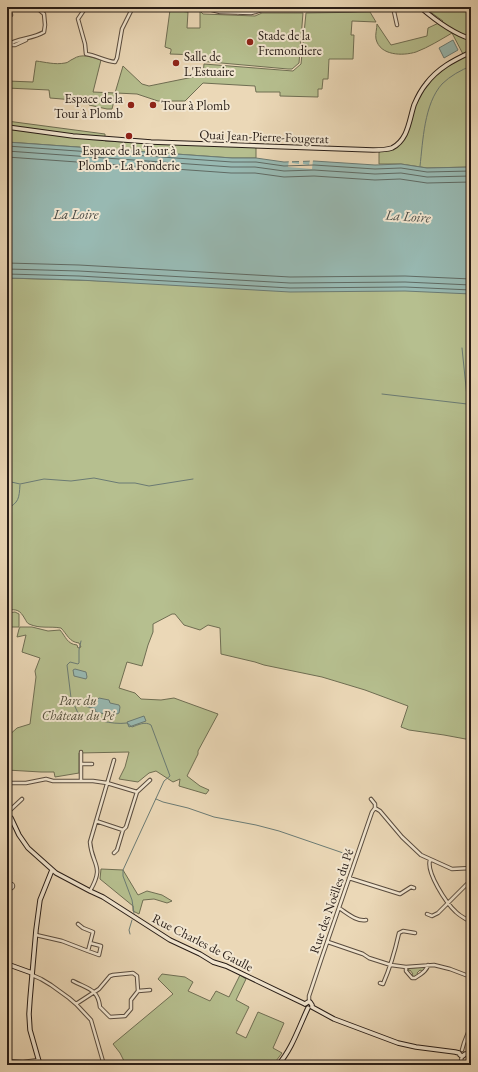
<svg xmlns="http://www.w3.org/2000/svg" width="478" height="1072" viewBox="0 0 478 1072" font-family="'EB Garamond',serif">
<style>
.green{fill:#b6bf8f;stroke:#6f6e53}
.water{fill:#98b9b2;stroke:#6b7b74}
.pier{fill:#ebd8b7}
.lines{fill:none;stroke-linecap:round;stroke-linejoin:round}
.shore{stroke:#606b64;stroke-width:1}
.stream{stroke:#6b7b74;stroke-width:1}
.street-casing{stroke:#594c3f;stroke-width:4.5}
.secondary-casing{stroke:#281d17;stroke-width:5.5}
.street{stroke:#f2e6d0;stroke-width:2.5}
.secondary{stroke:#f2e6d0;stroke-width:3.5}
.poi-dot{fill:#8f2418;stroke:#f2e6d0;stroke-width:1.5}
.labels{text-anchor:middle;stroke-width:4;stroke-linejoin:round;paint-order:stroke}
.poi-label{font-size:13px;fill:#281d17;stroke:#f2e6d0;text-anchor:start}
.street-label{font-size:13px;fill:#281d17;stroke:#f2e6d0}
.park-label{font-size:13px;font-style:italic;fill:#534e3b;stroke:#f2e6d0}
.water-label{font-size:14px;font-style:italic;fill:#4a4c46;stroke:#f2e6d0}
</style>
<rect width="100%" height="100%" fill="#ebd8b7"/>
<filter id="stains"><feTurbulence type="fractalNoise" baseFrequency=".005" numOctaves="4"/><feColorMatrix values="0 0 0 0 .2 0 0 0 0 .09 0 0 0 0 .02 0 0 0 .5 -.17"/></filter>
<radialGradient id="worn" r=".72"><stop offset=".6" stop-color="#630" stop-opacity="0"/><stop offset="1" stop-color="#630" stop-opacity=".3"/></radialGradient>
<!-- green -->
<path class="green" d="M434,7H447L457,10H471V167L427,168L401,164H379V152L397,146L409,126L416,104L422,91L430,81L438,73L448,64L464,56L452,33C440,40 429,47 416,52C403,56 380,56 376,39C375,35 377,28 377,24L391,45L427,36L428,28L443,21L429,11Z
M170,10L188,12L187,28H200V11L203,14L255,16L262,13H303L299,63L292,69H288L199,61V55L170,54L171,51V49L165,47Z
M370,12L376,22L352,21L351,35H354L353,59H329L328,79H323L322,89H318V97L280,96V92H256L255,86L203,83L185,101H158L137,94L116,93L112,109H107L89,105V102L86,101L50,98L49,90L7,88V81L33,82L36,61C45,62 55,65 65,63C68,63 70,60 73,59C82,53 91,57 101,60L93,92L115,93L123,66L142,84L149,86L203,75L204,64L293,71L301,64L306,13Z
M7,121L105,134V141L165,144L256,147V158H232L7,142Z
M7,278L471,292V740L444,735L409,730L401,727L408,706L365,690L322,677L264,665L255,662L221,654L220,628L208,625L200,630L184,625L175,614H172L153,624V632L148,645L142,666L127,662L119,688L135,693L141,699L161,700L174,698L218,714L198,751V754L187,776L200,786L209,790L206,794L179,786L180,779L173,782L156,771L149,773L138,782L119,779L125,767L129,752L79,753V773L55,777L54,772H41L7,770V737L17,728L30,724L36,677L35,671L40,658L22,652L26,635L17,637L19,629L20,627H32L48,631L60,630C66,637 67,644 77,645L78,648L81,647L79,643C69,642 67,634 61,628C50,626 40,629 29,624C26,622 27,622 25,619C20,610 17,609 7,610Z
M15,612L19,614V627H7V613Z
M101,869L123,870L138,895L147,891L162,895L172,901L167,903L154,899L143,900L139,914L133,911V906L100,879Z
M424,967L425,968L422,971L420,970L417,973L418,975L415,977L411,975L413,974L410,970L408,971V970L410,968Z
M162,974L185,977L193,982L188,991L210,1001L216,991L229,997L240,975L246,979L236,1000L249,1007L236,1033L246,1038L258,1012L284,1023L273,1048L282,1053L276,1061L285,1065H126L120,1053L113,1044L173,994L158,979Z"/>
<!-- water -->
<path class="water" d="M453,40L458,50L444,58L439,48Z
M7,142L232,158H256L284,162L314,161L375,165L401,164L427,168L471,167V294L405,291L290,292L79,280L7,278Z
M75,669L86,672L87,677L86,679L74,676L73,670Z
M87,697L97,700L99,698L109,700L110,703L119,705L120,707L119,713L117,714L108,712L105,714L96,712L95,709L85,706L84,705L86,698Z
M144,716L146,721L129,727L127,722Z"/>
<!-- pier -->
<path class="pier" d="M289,160H292V163L299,164V160H303V164L309,165L310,160H313L312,169L288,167Z"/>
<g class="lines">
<!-- shore -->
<path class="shore" d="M7,146L232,162H256L284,166L314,165L375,169L401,168L427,172L471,171
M7,151L231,167H255L284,171L314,170L375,174L401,173L427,177L471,176
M7,157L231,173H255L284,177L314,176L375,180L400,179L427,183L471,182
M7,263L79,265L290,277L405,276L471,279
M7,269L79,271L290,283L405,282L471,285
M7,274L79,276L290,288L405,287L471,290"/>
<!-- stream -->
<path class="stream" d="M420,166C423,141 424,104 442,84C450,76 461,70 471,66
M462,348L471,436
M382,394L467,404
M7,481L20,484L44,479L71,481L94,478L119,483H135L149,486L193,479
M7,509C19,502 19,499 20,485
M81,641L79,650V663L78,664L70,662L67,665L71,698L78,713C93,719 111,725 127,723L132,727C138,725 145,721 151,725L170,776L164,781L123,870V876L132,900L134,913
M156,799L163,802L188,808L214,817L256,825L279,831L349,855
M130,934L129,930L132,920"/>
<!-- street casing -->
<g class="street-casing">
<path id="street" d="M86,7L78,19L85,44L86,54C96,55 104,61 115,62L117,58L122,29L133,7
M176,7L204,8L220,12L251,13L262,10H352L374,9L381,7
M393,7L397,25
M220,12L221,7
M256,12V7
M238,13L239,7
M7,16L11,15L8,7
M7,45C18,38 33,39 44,32L45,25L44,14L36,7
M8,45H15L26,40
M7,55L9,56
M81,752V781
M81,764H92
M7,783H26L46,779L53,781H93L107,783L137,792
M7,783L8,793L7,802
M371,799L375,804V808
M375,808L380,811L402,837L421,855L452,869L471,868
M7,813L22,799
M96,821L123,830L126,827L137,792L150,780
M114,853L117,850L123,830
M430,860C426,872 446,903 456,912C460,916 466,919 471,922
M349,878L400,894L411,887L414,888
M9 886a2 2 0 1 1 4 0a2 2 0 1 1-4 0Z
M90,891C105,865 92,866 90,842L114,760
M7,901L8,894L11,888
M339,908C347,913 357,922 366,920
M427,914L432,916L438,913L471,880
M36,935L62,941L88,951L93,932L83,928L78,924
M328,942L363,954L369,958L391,965L406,967L434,965L450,969L471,977
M88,951L99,955L101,946L90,943
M406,967V971L412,978H415C420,975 427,971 428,965
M32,975L41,979L51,985L69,998L76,1004L91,1020L104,1065
M73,981C88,989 98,989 100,1007L110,1017L125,1016L131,1009V1000L138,991L137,976L133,973L113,975L110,976L99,989L76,1004
M380,983L383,984C390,968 395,951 399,933L403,931L415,933
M138,991L150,990
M309,1002V996L322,957L372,812L375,808
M462,1050L464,1043L471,1025
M7,1061L23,1062L39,1060
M405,1063L410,1064
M410,1065L412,1063L415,1065
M460,1065L462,1056"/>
</g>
<!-- secondary casing -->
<g class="secondary-casing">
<path id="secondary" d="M420,7C435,20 452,33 471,39
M7,127L73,136L151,142L373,150C379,150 386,150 392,148C408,140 409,121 414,105C417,98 421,90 426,84C438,68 454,60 471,52
M7,815L11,818L19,835L28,848L56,873L90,891L103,897L170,940L200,954L213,962L226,966L305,1004
M7,964L32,973
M305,1004L308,1002H310L312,1005V1007
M312,1007L334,1019L398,1043L416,1047L455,1052L459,1053L460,1055L463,1056L465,1054H471
M40,1065L30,1030L29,1014L30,999L36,930L40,900L52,870
M278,1065C292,1049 299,1027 308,1008"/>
</g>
<!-- street -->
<use href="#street" class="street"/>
<!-- secondary -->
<use href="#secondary" class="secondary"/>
</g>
<!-- markers -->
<g class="poi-dot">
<circle cx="250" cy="42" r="4"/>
<circle cx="176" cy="63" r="4"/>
<circle cx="131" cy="105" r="4"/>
<circle cx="153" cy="105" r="4"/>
<circle cx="129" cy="136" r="4"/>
</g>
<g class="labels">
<!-- poi labels -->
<g class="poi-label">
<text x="258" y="40">Stade de la<tspan x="258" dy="15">Fremondiere</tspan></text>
<text x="184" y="61">Salle de<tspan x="184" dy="15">L'Estuaire</tspan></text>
<text x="123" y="103" text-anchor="end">Espace de la<tspan x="123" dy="15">Tour à Plomb</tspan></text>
<text x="161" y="110">Tour à Plomb</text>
<text x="129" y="155" text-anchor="middle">Espace de la Tour à<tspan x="129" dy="15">Plomb - La Fonderie</tspan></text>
</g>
<!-- street labels -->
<g class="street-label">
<text transform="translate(264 136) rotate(2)" y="5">Quai Jean-Pierre-Fougerat</text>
<text transform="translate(331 901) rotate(-71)" y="5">Rue des Noëlles du Pé</text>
<text transform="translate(203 942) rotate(27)" y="5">Rue Charles de Gaulle</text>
</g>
<!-- park labels -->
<g class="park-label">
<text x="78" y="705">Parc du<tspan x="78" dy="15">Château du Pé</tspan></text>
</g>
<!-- water labels -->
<g class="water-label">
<text x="76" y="219">La Loire</text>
<text transform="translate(408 216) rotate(4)" y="5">La Loire</text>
</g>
</g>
<!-- margin -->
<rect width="478" height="1072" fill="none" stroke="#ebd8b7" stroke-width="24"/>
<rect x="8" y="8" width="462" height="1056" fill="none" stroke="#281d17" stroke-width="2"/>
<rect x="12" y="12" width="454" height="1048" fill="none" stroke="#281d17"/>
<rect width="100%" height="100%" filter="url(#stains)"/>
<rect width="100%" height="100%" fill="url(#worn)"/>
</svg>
